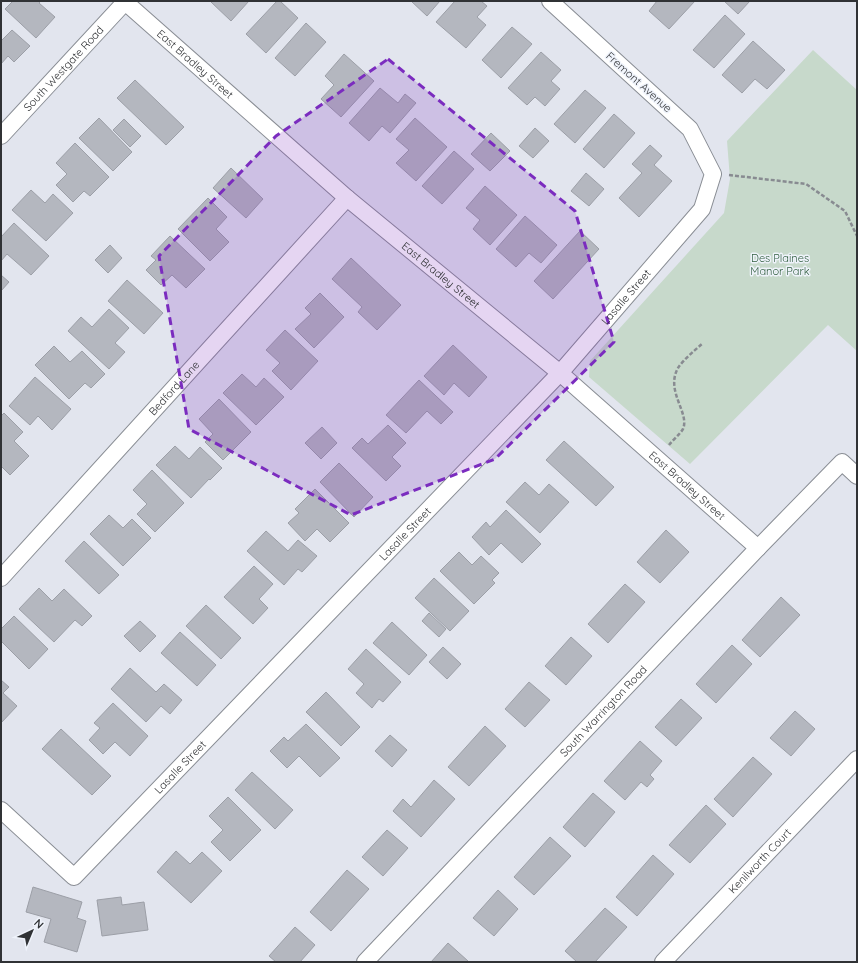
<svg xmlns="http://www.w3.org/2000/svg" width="858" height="963" viewBox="0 0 858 963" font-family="Quicksand,sans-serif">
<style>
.park{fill:#c7d9cb}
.building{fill:#b4b7bf;stroke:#9c9fa7}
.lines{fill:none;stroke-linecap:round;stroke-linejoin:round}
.minor-casing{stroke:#898d94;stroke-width:18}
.path{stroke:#888b91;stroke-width:2.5;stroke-dasharray:4 2;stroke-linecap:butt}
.minor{stroke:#fff;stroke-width:16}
.marked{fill:#7b2cbf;fill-opacity:0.2;stroke:#7b2cbf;stroke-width:3;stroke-dasharray:8 5;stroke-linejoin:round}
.labels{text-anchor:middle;stroke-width:3;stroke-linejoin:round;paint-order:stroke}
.street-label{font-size:11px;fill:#303235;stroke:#eff3fb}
.park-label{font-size:11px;fill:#325f40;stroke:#eff3fb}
</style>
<rect width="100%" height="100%" fill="#e2e5ee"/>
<!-- park -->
<path class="park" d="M813,50L857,90V351L828,325L690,464L589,377L590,361L724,213L730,179L727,141Z"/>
<!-- building -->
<path class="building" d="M13,1H41L39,3L55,17L36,38L5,9Z
M212,1H249L231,21L211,2Z
M277,1H280L298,18L266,53L246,34Z
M411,1H440L427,16Z
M455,1H481L487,6L477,17L486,25L466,48L436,22Z
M657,1H695L669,29L649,11Z
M724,1H750L738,14Z
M725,15L745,34L714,68L693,50Z
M306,23L326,42L295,76L275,58Z
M512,27L532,44L501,78L482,60Z
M12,30L30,46L14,62L8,56L1,64V41Z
M753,41L785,70L767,89L755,79L742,93L722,75Z
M541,52L561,70L551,81L560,89L545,106L535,97L527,105L508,88Z
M344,54L374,81L341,117L321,99L334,85L325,76Z
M135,80L184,127L166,145L117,98Z
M380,88L398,103L405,94L416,103L390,133L382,126L369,141L349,123Z
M585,90L606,108L575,143L554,124Z
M614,114L635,133L604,168L583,149Z
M99,118L132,152L113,171L79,138Z
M415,118L447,147L416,181L396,163L409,150L396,139Z
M124,119L141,136L130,147L113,130Z
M535,128L549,141L533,158L519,146Z
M491,133L510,151L490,171L471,154Z
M75,143L109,177L90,196L84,191L73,202L56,185L67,174L56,163Z
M650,145L662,156L654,165L672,181L639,217L619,198L642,173L632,164Z
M454,151L474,169L442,204L422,186Z
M231,168L263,199L246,218L213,188Z
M586,173L604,189L589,206L571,191Z
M485,186L517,215L490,245L473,229L480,220L466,208Z
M31,190L45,203L53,194L73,213L46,241L12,210Z
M208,198L227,217L216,229L229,242L210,261L178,229Z
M525,216L557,245L541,263L529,253L516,267L496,249Z
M14,223L49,256L31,275L7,254L1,261V237Z
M580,231L599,249L553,299L534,281Z
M170,236L205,269L186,288L172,275L161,285L146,270L156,260L151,256Z
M110,245L122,258L108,273L95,260Z
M351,258L401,305L377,330L358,312L362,307L332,279Z
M1,275L9,282L1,291Z
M127,280L163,313L144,334L108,301Z
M320,293L344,317L314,348L295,329L311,314L305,308Z
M109,309L129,328L115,343L125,352L109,369L68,331L81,317L92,327Z
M285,330L318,361L291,390L272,371L280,363L266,350Z
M453,345L487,377L469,397L454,383L444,395L424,376Z
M54,346L70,362L82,351L105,374L91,388L85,383L69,399L35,365Z
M242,374L256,387L264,378L284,397L256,425L223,393Z
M35,377L71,409L52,430L38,416L30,425L9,406Z
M419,380L453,412L441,424L427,411L406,433L386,415Z
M219,399L251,432L223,460L205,442L213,434L199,419Z
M4,413L23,432L14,441L29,456L10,475L1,466V416Z
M388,425L406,443L392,457L401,466L386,481L352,448L362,438L368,444Z
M322,427L337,443L321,459L305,443Z
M564,441L614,487L596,506L546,460Z
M175,446L189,459L200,447L222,468L210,480L209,479L191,498L156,465Z
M339,463L373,497L354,517L320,482Z
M152,470L184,503L155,532L137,514L147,504L133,490Z
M525,482L539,495L549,484L569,502L540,533L506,502Z
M315,489L349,523L330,542L317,529L305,541L288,523L299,513L295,509Z
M506,510L541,544L522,563L501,543L489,555L472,537L486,522L490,527Z
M109,515L123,528L132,519L151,538L123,566L90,534Z
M666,530L689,552L660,583L637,562Z
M266,531L288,551L298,540L317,556L302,572L298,569L284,585L247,551Z
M84,541L119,575L99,594L65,561Z
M459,552L472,565L481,556L499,573L492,580L495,583L474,604L440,571Z
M254,566L273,584L259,599L268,608L253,624L224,597Z
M434,578L469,611L450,631L415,598Z
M625,584L645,602L608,643L588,624Z
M39,588L52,601L64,589L92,616L82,626L75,620L54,642L19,609Z
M781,597L800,615L760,657L742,640Z
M206,605L241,638L221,659L186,626Z
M429,613L446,629L439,637L422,621Z
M14,616L48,649L29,669L1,641V629Z
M140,621L156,636L140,652L124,636Z
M392,622L427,655L409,675L373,643Z
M180,632L216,665L197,686L161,653Z
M571,637L592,656L566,685L545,666Z
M732,645L752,664L716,703L696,684Z
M443,647L461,664L447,679L429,662Z
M366,649L401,682L383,702L379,699L372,708L356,693L364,684L348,669Z
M130,668L156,692L164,684L182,700L170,714L161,706L146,722L111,689Z
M1,680L9,687L3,693L17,706L1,723Z
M529,682L550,700L525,727L505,709Z
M326,692L360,727L341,746L306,712Z
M681,699L702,718L676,746L655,727Z
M113,703L148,736L130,756L115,742L103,754L89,740L100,728L94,723Z
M795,711L815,729L791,756L770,738Z
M306,724L340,758L320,777L299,756L287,768L270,751L284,737L288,741Z
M485,726L506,746L469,786L448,767Z
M61,729L111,776L92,795L42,749Z
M390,735L407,750L392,767L375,751Z
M640,741L662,761L650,775L654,779L647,787L641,782L625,800L604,781Z
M753,757L772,774L733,817L714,799Z
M252,772L293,810L275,829L235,790Z
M434,780L455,799L421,837L393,811L403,799L411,807Z
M593,793L615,812L585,847L563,827Z
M228,797L261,830L230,861L211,842L223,830L209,816Z
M706,805L726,824L690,863L669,845Z
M387,830L408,848L383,876L362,857Z
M550,837L571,856L534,895L514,877Z
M176,851L190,864L202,852L222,871L191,903L157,872Z
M653,855L674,874L637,916L616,897Z
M347,870L369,889L331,931L310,912Z
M33,887L82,902L77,918L86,921L77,952L44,942L51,919L26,912Z
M498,890L518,909L494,936L473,918Z
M121,897L122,905L144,902L148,930L102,936L97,900Z
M605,908L627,927L595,962H577L565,951Z
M295,927L315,945L300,962H276L269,956Z
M448,943L468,961V962H431Z"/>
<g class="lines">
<!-- minor casing -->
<g class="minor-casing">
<g id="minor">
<path id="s1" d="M124,1L347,198L560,373L758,548"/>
<path id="s2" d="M1,136L126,1"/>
<path id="s3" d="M1,578L347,198"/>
<path id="s4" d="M1,810L74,877L560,373L702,209L713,174L690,129L550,1"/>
<path id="s5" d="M365,962L758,548L842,462L857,476"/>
<path id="s6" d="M663,962L857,759"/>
</g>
</g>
<!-- path -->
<path class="path" d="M729,175L806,184L845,211L857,236
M669,445C673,440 680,434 683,429C690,413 665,391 678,368C683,360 695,350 702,344"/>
<!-- minor -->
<use href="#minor" class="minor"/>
</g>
<!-- marked area -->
<path class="marked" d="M388,59L575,211L614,342L495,459L351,515L189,429L159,256L276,136Z"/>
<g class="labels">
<!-- street labels -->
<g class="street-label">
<text dy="4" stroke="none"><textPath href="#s1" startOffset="95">East Bradley Street</textPath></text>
<text dy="4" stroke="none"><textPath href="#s2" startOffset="92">South Westgate Road</textPath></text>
<text transform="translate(639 82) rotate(42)" y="4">Fremont Avenue</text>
<text dy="4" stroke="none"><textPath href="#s1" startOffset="419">East Bradley Street</textPath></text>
<text dy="4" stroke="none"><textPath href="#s4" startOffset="900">Lasalle Street</textPath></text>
<text dy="4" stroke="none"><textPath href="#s3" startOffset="257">Bedford Lane</textPath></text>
<text dy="4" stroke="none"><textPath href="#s1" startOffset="743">East Bradley Street</textPath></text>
<text dy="4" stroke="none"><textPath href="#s4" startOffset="576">Lasalle Street</textPath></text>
<text dy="4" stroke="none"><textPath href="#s5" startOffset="346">South Warrington Road</textPath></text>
<text dy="4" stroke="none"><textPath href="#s4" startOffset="252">Lasalle Street</textPath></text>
<text dy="4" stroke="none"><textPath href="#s6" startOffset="140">Kenilworth Court</textPath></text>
</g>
<!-- park labels -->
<g class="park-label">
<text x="780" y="262">Des Plaines<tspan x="780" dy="13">Manor Park</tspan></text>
</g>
</g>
<!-- border -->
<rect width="858" height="963" fill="none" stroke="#303235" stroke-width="4"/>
<!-- north arrow -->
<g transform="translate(32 931) rotate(44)" stroke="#eff3fb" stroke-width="3" paint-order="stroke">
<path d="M0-3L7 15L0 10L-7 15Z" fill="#303235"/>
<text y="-6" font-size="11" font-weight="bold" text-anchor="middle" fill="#303235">N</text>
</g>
</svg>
